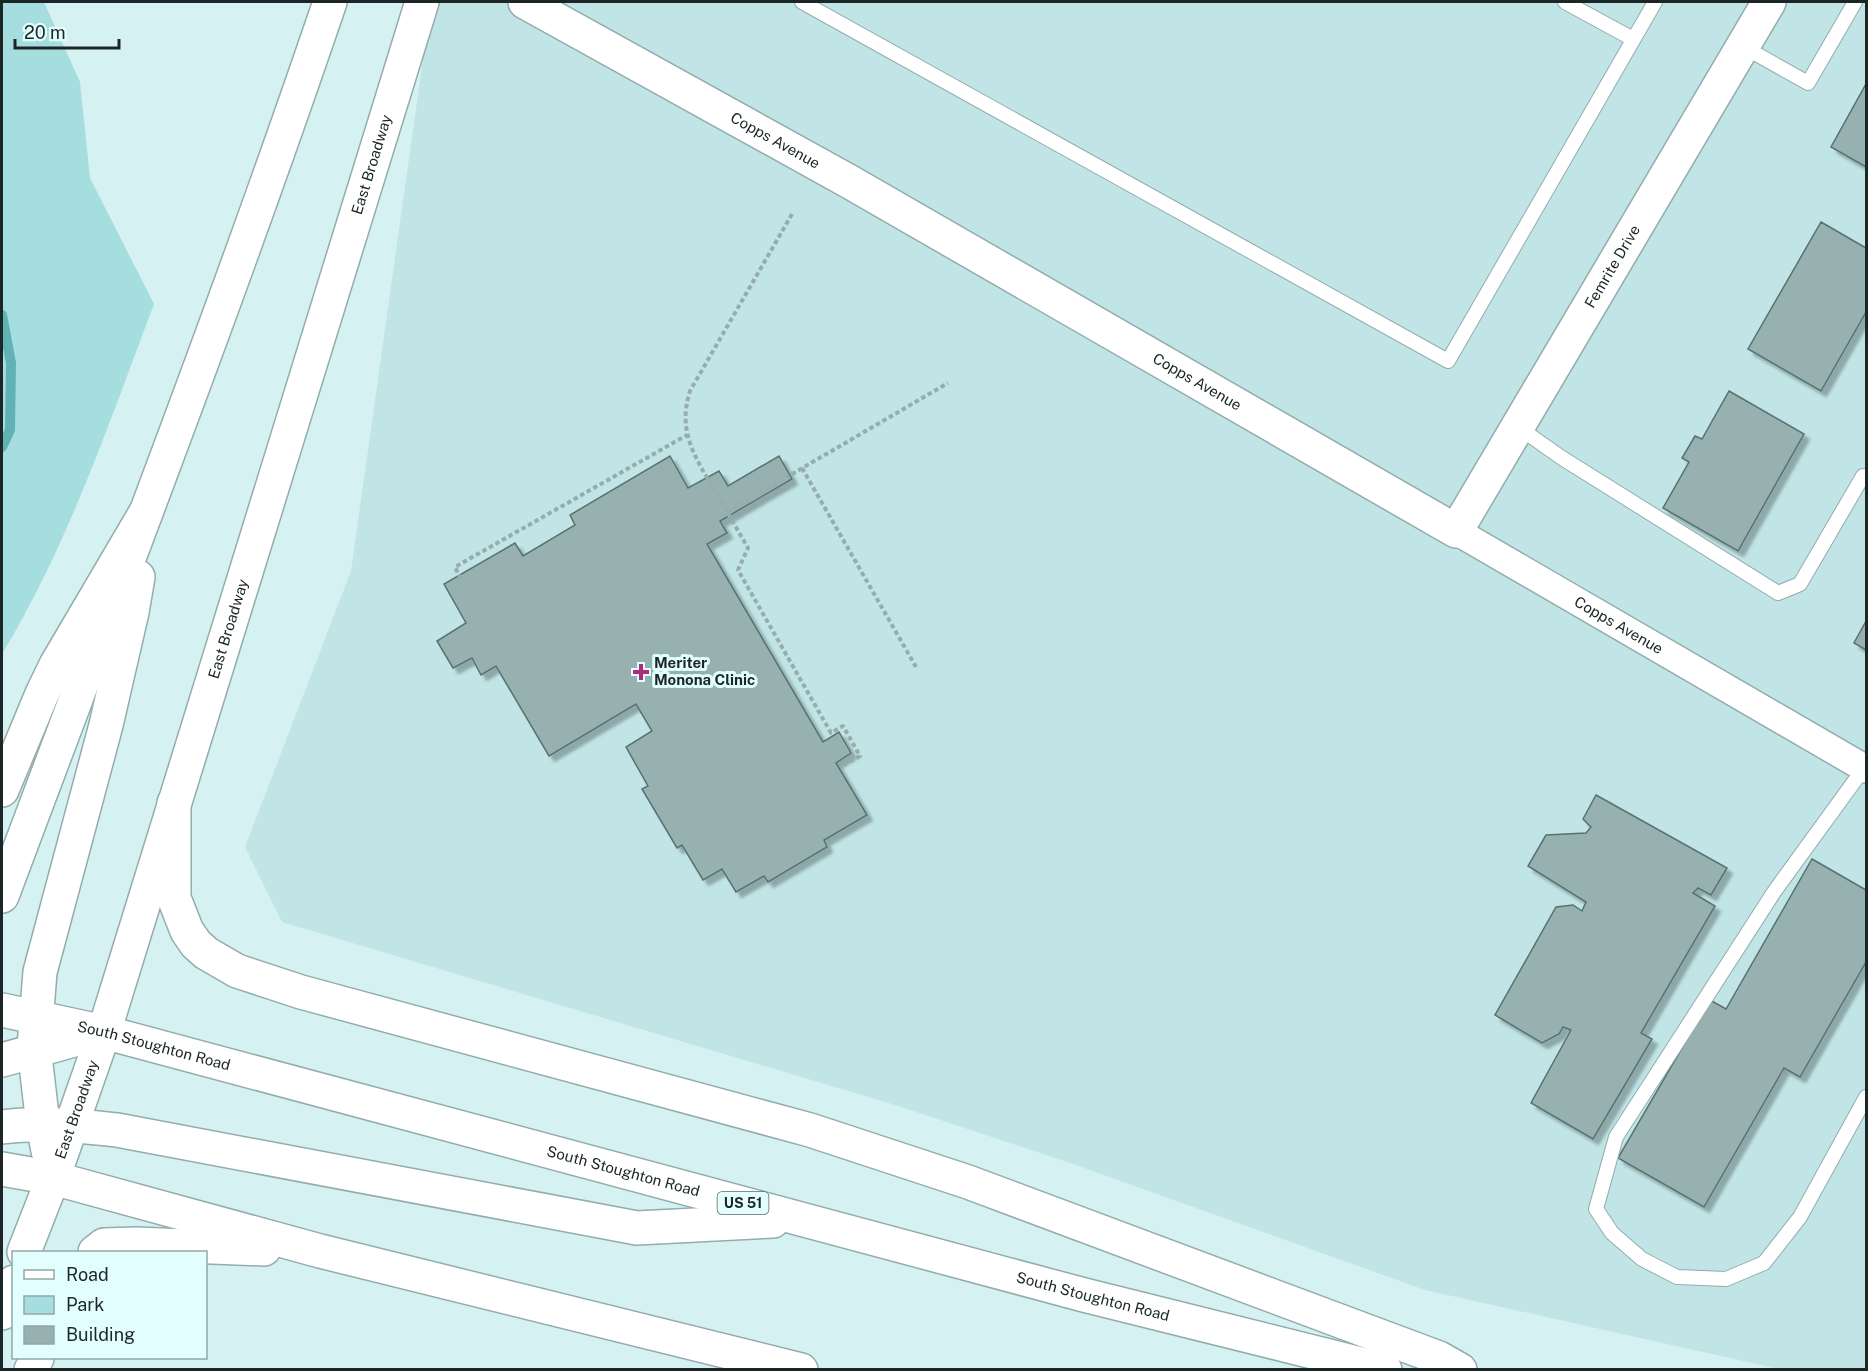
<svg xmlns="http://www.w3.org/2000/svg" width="1868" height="1371" viewBox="0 0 1868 1371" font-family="'Public Sans',sans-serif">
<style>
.built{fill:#c1e5e6}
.green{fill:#a6dedf}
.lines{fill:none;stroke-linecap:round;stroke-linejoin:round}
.stream{stroke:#61b2b4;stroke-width:10}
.building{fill:#97b1b1;stroke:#597171;stroke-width:1.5;filter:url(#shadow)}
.service-casing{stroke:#93acad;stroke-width:16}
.minor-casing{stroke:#93acad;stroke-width:30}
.tertiary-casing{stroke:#93acad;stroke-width:36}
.primary-casing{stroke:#93acad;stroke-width:36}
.path{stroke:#97acad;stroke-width:4;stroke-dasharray:4.5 3;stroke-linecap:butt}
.service{stroke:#fff;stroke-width:14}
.minor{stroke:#fff;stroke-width:27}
.tertiary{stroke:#fff;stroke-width:33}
.primary{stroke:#fff;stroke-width:33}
.poi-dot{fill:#ae2c77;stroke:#e3feff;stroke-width:2}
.labels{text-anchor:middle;stroke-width:6;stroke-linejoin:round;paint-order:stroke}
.shield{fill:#e3feff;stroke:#586767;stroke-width:1.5}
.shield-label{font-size:14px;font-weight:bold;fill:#1c2626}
.street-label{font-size:15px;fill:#1c2626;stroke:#e3feff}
.poi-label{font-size:15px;font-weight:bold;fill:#1c2626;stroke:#e3feff;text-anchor:start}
</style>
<defs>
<filter id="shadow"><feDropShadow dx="5.5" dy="5.5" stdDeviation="1.5" flood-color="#0004"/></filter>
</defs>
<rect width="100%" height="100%" fill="#d6f1f2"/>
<!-- built -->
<path class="built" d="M431,2H1866V1369H1779L1425,1290L1076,1165L895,1105L282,922L245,847L351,571Z"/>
<!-- green -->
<path class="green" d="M2,2H44L80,82L90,178L154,304C109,423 68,545 2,654Z"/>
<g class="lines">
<!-- stream -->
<path class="stream" d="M2,315L11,363L10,430L2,447"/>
</g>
<!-- building -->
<path class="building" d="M1866,84V167L1831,147Z
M1821,222L1866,248V312L1821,391L1748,349Z
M1729,391L1804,434L1738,551L1663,508L1689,462L1682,458L1695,436L1702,439Z
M670,456L688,488L719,471L728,486L779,456L792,479L720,521L727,533L707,544L823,742L839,732L851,753L836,763L867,815L824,840L827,847L768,882L764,876L736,892L722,869L703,880L682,845L677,848L642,789L648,786L626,747L652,731L636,704L549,756L496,666L481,675L472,658L453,668L437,641L466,623L444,584L515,543L523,556L575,525L570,515Z
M1866,621V650L1854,643Z
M1596,795L1727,868L1711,895L1698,888L1693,893L1715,906L1641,1033L1652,1039L1593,1139L1531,1103L1571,1030L1563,1027L1559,1034L1542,1043L1495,1015L1556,907L1573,905L1582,911L1586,902L1528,866L1546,835L1586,833L1591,827L1583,819Z
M1812,859L1866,890V962L1800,1077L1784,1068L1704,1207L1618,1158L1710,1000L1726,1009Z"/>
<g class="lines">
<!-- service casing -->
<g class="service-casing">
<path id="service" d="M802,2L1448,361L1655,2
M1565,2L1633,39
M1742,46L1808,83L1855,2
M1518,427L1562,458L1778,593L1800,584L1863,476
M1864,768L1774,892L1616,1137L1596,1209L1612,1233L1642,1259L1677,1277L1726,1279L1764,1263L1800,1217L1866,1097"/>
</g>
<!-- minor casing -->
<g class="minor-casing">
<g id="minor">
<path id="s1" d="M1456,531L1866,769"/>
</g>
</g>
<!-- tertiary casing -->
<g class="tertiary-casing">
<g id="tertiary">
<path id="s2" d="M525,2L850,182L1456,531L1769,2"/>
<path d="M2,896C113,599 228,302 330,2"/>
<path d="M48,1151L43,1125L34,1047L40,972L106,725L132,612L138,577"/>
<path id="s3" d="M24,1252L53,1178L104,1032L422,2"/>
<path d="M2,1313L14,1282"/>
</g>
</g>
<!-- primary casing -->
<g class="primary-casing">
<g id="primary">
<path d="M2,790L42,694L56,665L146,512"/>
<path d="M174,803V898L187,931L196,944L206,953L237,971L301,992L810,1130L968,1182L1439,1358L1460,1370"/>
<path id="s4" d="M2,1010L104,1032L1084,1295L1385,1370"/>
<path d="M2,1060L99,1033"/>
<path d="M2,1127C40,1122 78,1126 117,1130L637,1228L773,1221"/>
<path d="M2,1169L53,1178L320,1251L801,1370"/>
<path d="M95,1252L104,1245L136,1244L264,1249"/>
<path d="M31,1370L37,1358"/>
</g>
</g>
<!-- path -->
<path class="path" d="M792,214L690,391C677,432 695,457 715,491C726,510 737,529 748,548L738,570L831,733L843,726L860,756L844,765
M802,468L916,667
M727,512L948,383
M461,579L455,567L687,435"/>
<!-- service -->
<use href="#service" class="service"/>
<!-- minor -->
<use href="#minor" class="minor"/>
<!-- tertiary -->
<use href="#tertiary" class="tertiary"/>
<!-- primary -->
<use href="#primary" class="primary"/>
</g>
<!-- markers -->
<path class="poi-dot" d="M638 663h6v6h6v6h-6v6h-6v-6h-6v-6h6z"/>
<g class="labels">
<!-- shield labels -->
<rect class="shield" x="717.5" y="1192" width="51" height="22" rx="4.5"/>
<g class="shield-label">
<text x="743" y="1208">US 51</text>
</g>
<!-- street labels -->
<g class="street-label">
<text dy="5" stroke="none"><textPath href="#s2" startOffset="286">Copps Avenue</textPath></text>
<text dy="5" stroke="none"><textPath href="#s3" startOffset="1142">East Broadway</textPath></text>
<text dy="5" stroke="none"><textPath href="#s2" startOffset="1378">Femrite Drive</textPath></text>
<text dy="5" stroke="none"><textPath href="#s2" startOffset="772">Copps Avenue</textPath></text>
<text dy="5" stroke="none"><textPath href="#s1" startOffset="188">Copps Avenue</textPath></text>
<text dy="5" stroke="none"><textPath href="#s3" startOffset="656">East Broadway</textPath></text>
<text dy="5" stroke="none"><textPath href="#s4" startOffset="156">South Stoughton Road</textPath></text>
<text dy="5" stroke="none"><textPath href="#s3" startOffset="152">East Broadway</textPath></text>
<text dy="5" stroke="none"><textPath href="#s4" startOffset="642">South Stoughton Road</textPath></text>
<text dy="5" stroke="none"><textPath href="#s4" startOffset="1128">South Stoughton Road</textPath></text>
</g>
<!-- poi labels -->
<g class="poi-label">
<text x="654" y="668">Meriter<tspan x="654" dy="17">Monona Clinic</tspan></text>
</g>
</g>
<!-- border -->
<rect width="1868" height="1371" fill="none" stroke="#1c2626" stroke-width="6"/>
<!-- legend -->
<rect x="12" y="1251" width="195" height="108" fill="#e3feff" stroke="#93a8a8" stroke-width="1.5"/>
<rect x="24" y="1270" width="30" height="9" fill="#ffffff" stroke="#93a8a8" stroke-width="1.5"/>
<text x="66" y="1281" font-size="18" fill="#1c2626">Road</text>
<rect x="24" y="1296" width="30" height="18" fill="#a6dedf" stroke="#93a8a8" stroke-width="1.5"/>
<text x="66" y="1311" font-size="18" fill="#1c2626">Park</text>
<rect x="24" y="1326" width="30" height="18" fill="#97b1b1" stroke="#93a8a8" stroke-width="1.5"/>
<text x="66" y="1341" font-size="18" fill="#1c2626">Building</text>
<!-- scale -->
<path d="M15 39v9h104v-9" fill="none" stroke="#1c2626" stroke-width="3"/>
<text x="24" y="39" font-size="18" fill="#1c2626" stroke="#e3feff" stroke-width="4.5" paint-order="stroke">20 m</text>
</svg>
